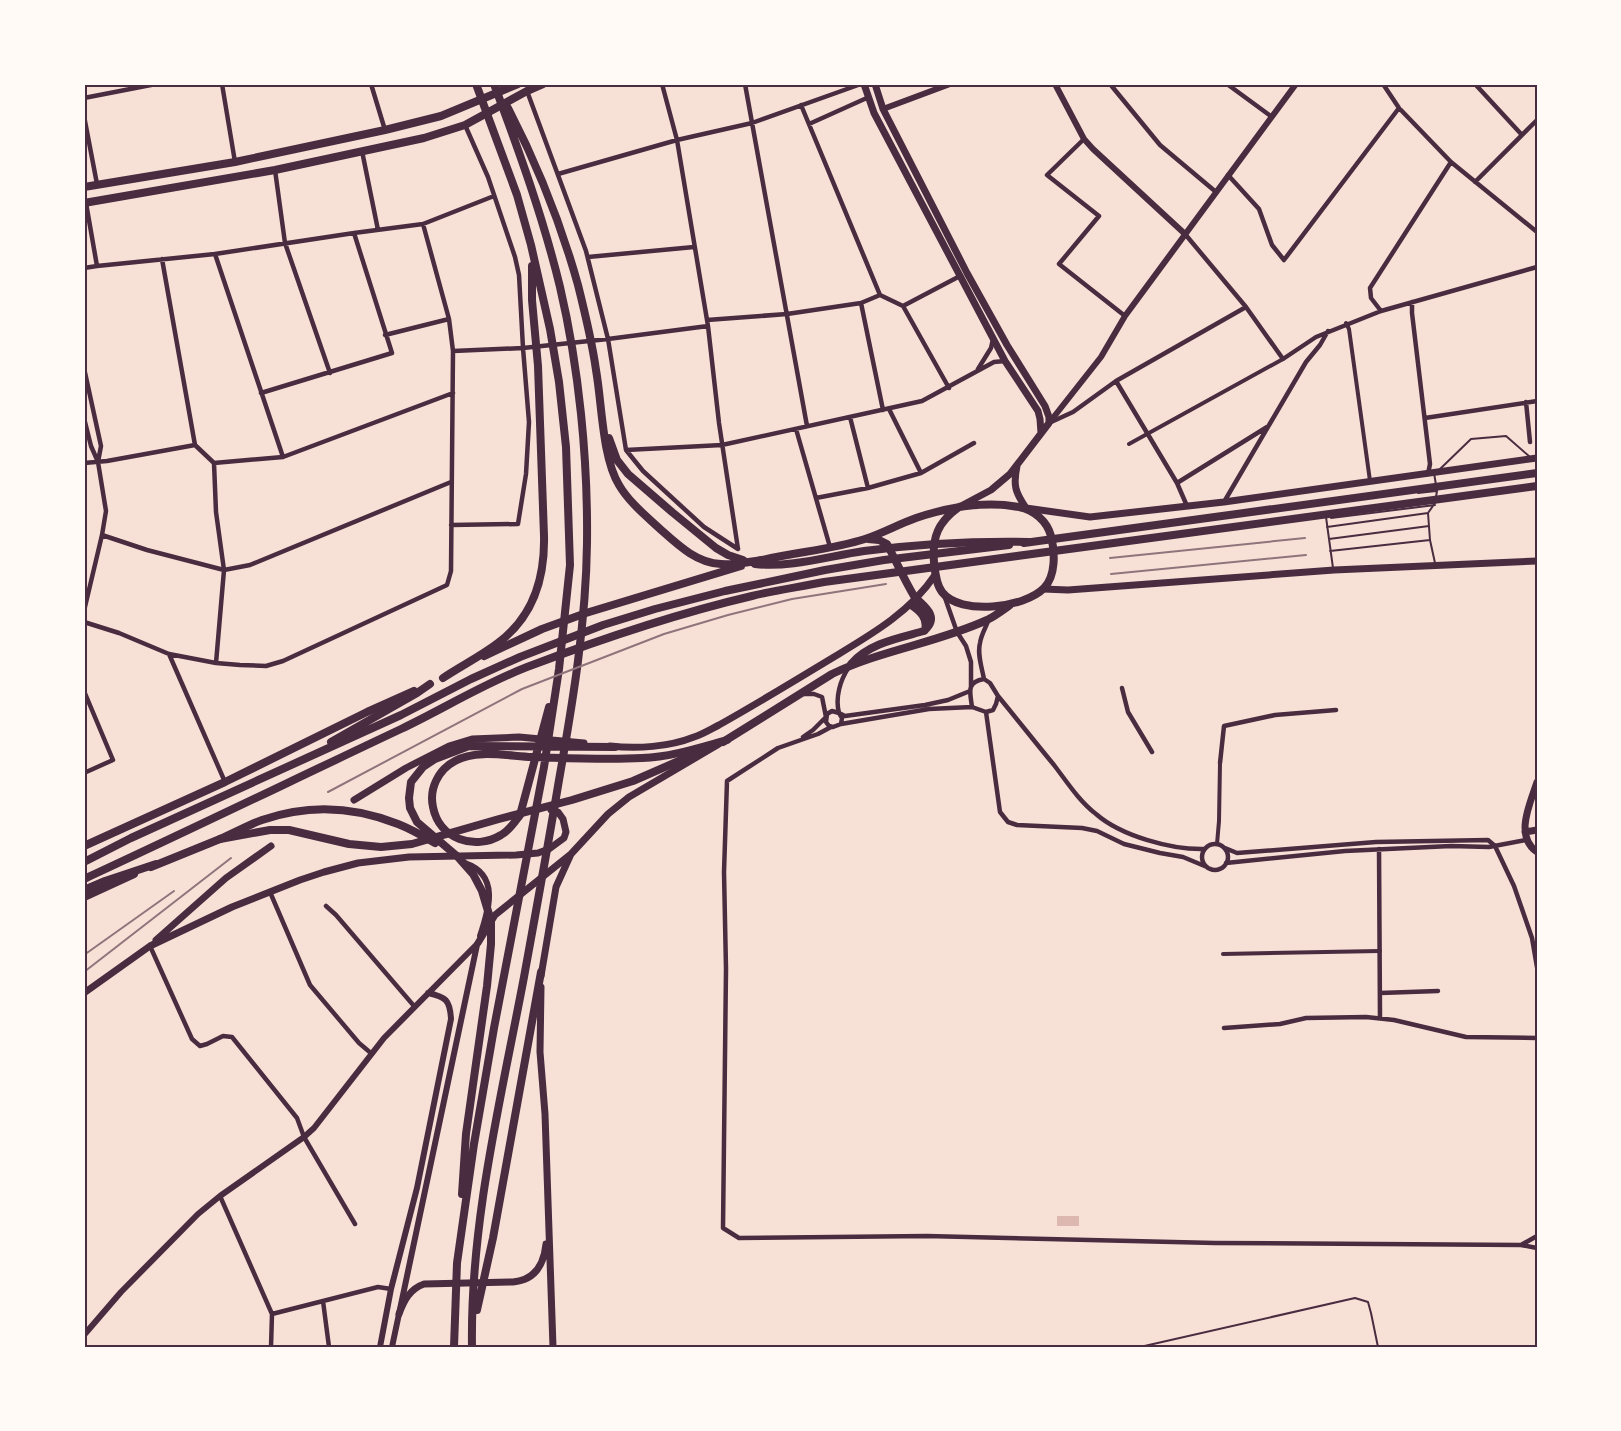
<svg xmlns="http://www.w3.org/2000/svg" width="1621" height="1431" viewBox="0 0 1621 1431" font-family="Overpass,sans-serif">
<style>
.water{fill:#dcb8b0}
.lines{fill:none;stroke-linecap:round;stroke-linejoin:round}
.service{stroke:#4a2c40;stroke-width:2}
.pedestrian{stroke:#4a2c40;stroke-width:4}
.minor{stroke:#4a2c40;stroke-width:4.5}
.tertiary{stroke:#4a2c40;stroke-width:6}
.secondary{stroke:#4a2c40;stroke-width:7}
.primary{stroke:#4a2c40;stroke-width:8}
.trunk{stroke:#4a2c40;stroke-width:8}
.motorway{stroke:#4a2c40;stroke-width:8}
.rail{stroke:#8f747c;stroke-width:2}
.neatline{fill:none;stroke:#4a2c40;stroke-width:2}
</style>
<rect width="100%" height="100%" fill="#f7e1d7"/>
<!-- water -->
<path class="water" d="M1057,1216H1079V1226H1057Z"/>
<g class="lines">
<!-- service -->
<path class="service" d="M1439,470L1471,439L1506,436L1530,457
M1434,473L1437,491L1436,497
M1418,493L1436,491
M1326,517L1333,568
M1331,518L1435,505
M1327,527L1428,513
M1329,539L1429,526
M1330,551L1430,540
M1435,563L1430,540L1428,513L1435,503
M1140,1347L1355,1298L1368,1302L1371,1313L1378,1347"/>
<!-- pedestrian -->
<path class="pedestrian" d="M1346,323L1349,329L1370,481
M1129,444L1283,359
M1217,844L1219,821L1220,763
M1223,954L1380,951"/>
<!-- minor -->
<path class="minor" d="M222,84L235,162
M371,84L385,130
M662,84L677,140L708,326L719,423L738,549
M745,84L807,426
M1110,84L1160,145L1216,192
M1227,84L1272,117
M1383,84L1399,108L1451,162L1537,232
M1475,84L1522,135
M527,91L586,251L608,339L626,450L643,471L704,527L738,549
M84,98L156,84
M801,105L880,295L903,306L949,388
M84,116L97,184
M809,124L869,97
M1084,139L1047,175L1099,216L1059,264L1125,316
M362,151L378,230
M275,170L285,243L330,373
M558,174L677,140L752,123L861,84
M1228,175L1259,209L1272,245L1284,260L1399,108
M1475,182L1537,120
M86,203L97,266L215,254L354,233L423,224L494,196
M1185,234L1246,307L1283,359L1316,337L1381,311L1537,267
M215,254L283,457
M588,257L694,247
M162,259L195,445L214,463
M84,268L97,266
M1412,302V313L1430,464L1428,474
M861,303L883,410
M903,306L960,276
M1381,311L1371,298L1370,288L1451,162
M707,320L787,314L861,303L880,295
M385,335L449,319
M453,351L523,348L608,339L708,326
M84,368L101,446L98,462
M978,369L991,348L993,339
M1116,381L1177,483L1187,506
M261,393L392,353L354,233
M1526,402L1530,442
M889,409L921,473
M850,417L868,488
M84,418L91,446L98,462L106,511L102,535L84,611
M1425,418L1537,401
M1049,423L1073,412L1116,381L1246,307
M796,429L830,547
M626,450L722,445L922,401L994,362L1005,361
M84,463L107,461L195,445
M214,463L283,457L453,393
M214,463L216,512L224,570L216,663
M1177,483L1267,427
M816,498L868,488L921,473L974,443
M1224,502L1306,362L1320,345L1328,331
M451,525L518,524L526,474L529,422L523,348L519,275L515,257L488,177L465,125
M102,535L147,550L224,570L250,565L451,482
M944,595L957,632L966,646L971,662V686
M84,622L119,633L169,654L216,663L240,665L266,666L283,661L447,585L451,571L453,351L449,319L423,224
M169,654L225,782
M849,667C840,680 835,698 839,713L845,716L925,705L948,700L970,691
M984,679C966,682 970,692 972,707L986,712L993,710L996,704L998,696L990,683L984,679C982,668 977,654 980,643C981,635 986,627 989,619
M1122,688L1128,712L1152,752
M84,691L113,760L84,773
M998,696C1017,719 1035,742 1054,765C1067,782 1079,801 1096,814C1121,836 1172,850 1205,849
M986,712L1000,812L1008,822L1017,825L1082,828L1097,831L1124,844L1160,853L1183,857L1207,867
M841,724L842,718L839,713L832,711L827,714L826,722L829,726L833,727L841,724L929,709L972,707
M831,727L818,734L778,748L727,781L724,872L726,969L723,1228L739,1238L927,1236L1215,1243L1521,1245L1537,1248
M803,737L813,730L826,717L822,697L814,694H804
M1220,763L1224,726L1275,715L1336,710
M1202 857a13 13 0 1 1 26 0a13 13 0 1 1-26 0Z
M1225,848L1237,853L1376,842L1488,840L1495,846L1514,886L1532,938L1537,967
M1379,849L1380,1018
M1226,863L1345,851L1451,846L1489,847L1526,840
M270,892L310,985L359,1043L372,1054
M326,906L336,915L414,1006
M150,946L192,1039L200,1046L207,1044L223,1036L232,1037L297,1118L304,1137L355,1224
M1380,993L1438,991
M1224,1028L1280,1024L1306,1018L1366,1017L1394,1020L1466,1037L1537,1038
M220,1196L272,1314L271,1347
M1521,1245L1537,1236
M323,1301L329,1347
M272,1314L378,1287L391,1289"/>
<!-- tertiary -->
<path class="tertiary" d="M1055,84L1084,139L1093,149L1185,234
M883,109L950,84
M1049,423L1101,357L1125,316L1296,84
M465,863C500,875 489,909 480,936
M84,1335L121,1292L198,1214L220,1196L304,1137L314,1128L384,1038L478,943
M380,1347L391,1289L417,1188L451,1019C450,1000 446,997 428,993
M392,1347L477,945"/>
<!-- secondary -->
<path class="secondary" d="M864,84L874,113L1005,361L1038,411L1040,419L1041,433
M875,84L883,109L967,273L1007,345L1045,406L1049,417V423L1010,474L991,490L961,506
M1017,466C1013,485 1015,492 1026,508L1090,517L1224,502L1537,458
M1043,589L1068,590L1334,570L1537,561
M610,746C637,749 669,747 694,737C703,734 711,729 719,725C753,706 786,686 819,666C861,640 907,617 935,575
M1537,782C1530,804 1514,836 1537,852
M354,800L406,768L449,746L472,739L519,737L584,743
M1525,832L1537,830
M156,940L226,878L271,846
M478,943L495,915L571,854L608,814L629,797L719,744
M541,976L556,887L571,854
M541,987L540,1052L545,1114L553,1347
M84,993L150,946L232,907L300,880L324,872L358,863L409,857L516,855L538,853L549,849L564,838L566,832L563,819L558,812L551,810
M399,1314C404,1300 410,1289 424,1284L513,1282C535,1280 544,1264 546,1244"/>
<!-- primary -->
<path class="primary" d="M84,187L235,162L385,130L441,116L518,84
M84,203L275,170L424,138L465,125L527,91L543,84
M758,561C794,552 831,550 865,539C883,533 899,524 916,518C949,507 985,501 1019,507C1034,510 1047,521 1051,536C1055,552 1056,576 1044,588C1025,608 960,616 942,592C936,584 935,572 934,562C932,537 938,522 959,507
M911,605C920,611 928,618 925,630
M484,656L542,629L586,613L741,566
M851,664C869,643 899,638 924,631C929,626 933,621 930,614C927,607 919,602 914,596C904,579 896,561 887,544L879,540L868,539
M723,742L832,674C881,650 937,643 987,620C995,616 1003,610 1010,605
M84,846L225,782L367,712L414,691
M151,867L220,839L270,830H289L349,844L381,847L412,844L499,819L572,800L633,781L706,749
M84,897L134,874"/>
<!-- trunk -->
<path class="trunk" d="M1024,543L1537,473
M331,742L417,693L430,684
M84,862L131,838L401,715L471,679L520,657L603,625L655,609L725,591L825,570L884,560L1009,545
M84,879C190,830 295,779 401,729C443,709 483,684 527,667C601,639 675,614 752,596C776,590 800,587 824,582L1537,486
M84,890L105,881L156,864"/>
<!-- motorway -->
<path class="motorway" d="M508,108C537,164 561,224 578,285C585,313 592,341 596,370C602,403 602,457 619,485C629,502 645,515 659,528C677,544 696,563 721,564C734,565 749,562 762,560
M609,438L617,460L628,474L672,512L716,548L728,555L743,560
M755,564C791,568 829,556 864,551C919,544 974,541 1029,542
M443,678C461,666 481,656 498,643C533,617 545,579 544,536L538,366L532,300V266
M549,707L520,815C514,823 509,831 501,835C475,851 439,839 433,807C429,789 438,770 455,761C476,749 508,756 532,757C568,758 605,760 642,758C671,757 698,748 727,740
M220,839C234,833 248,825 262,820C308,804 353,806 398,824C411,829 423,836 435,843
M462,1194L466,1134L487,986L491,944V921L482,891L473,874L458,857L417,822L410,808L409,798L411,782L423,767L435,759L469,746L615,747
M477,1310L493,1238L541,972
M454,1347L457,1263L474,1144L494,1028L544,767L559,669L570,565L566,447L559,382L550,329L531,245L517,195L476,84
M472,1347C470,1222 501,1099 524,977C536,911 548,846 559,780C573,701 586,623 587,543C588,459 579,368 560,287C543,217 519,151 494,84"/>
<!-- rail -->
<path class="rail" d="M1110,558L1305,538
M1111,574L1306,555
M328,792L522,689L664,634L728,615L792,599L886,584
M84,955L174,891
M84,972L231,858"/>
</g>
<!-- border -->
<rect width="1621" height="1431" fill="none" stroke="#fffaf5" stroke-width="171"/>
<rect x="86" y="86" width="1450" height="1260" class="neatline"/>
</svg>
